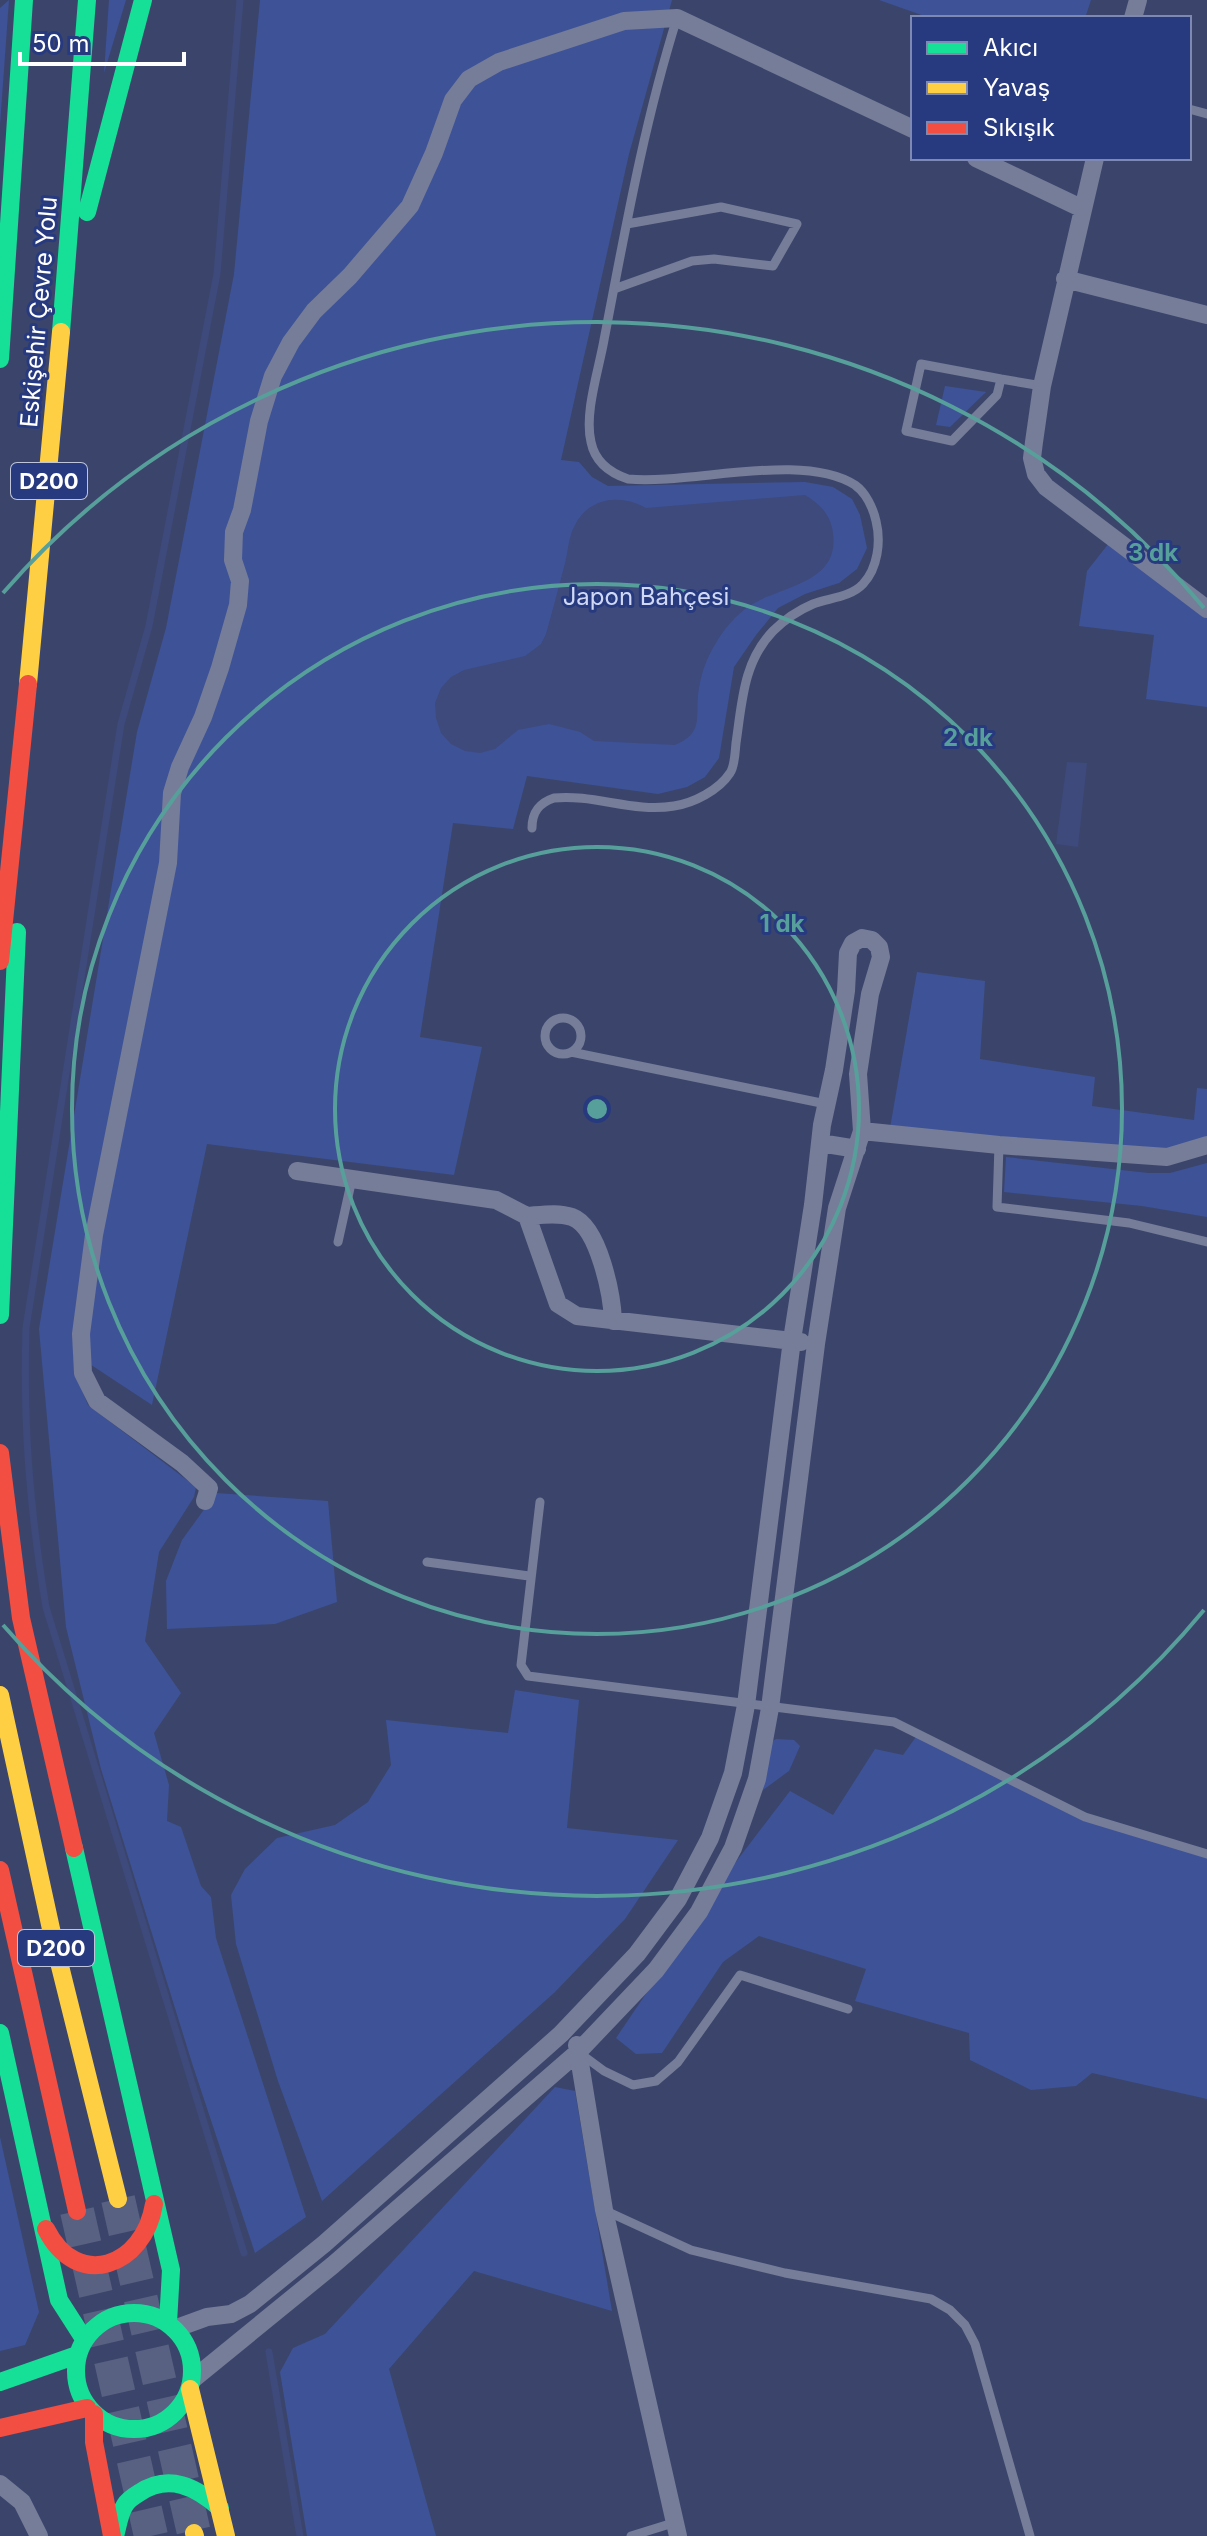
<svg xmlns="http://www.w3.org/2000/svg" width="1207" height="2536" viewBox="0 0 1207 2536" font-family="Inter,sans-serif">
<style>
.green{fill:#3e5297}
.water{fill:#3e4a7c}
.lines{fill:none;stroke-linecap:round;stroke-linejoin:round}
.stream{stroke:#3e4a7c;stroke-width:7}
.highway-tunnel{stroke:#586181;stroke-width:34;stroke-dasharray:34 17;stroke-linecap:butt}
.lane{stroke:#767d99;stroke-width:9}
.street{stroke:#767d99;stroke-width:18}
.fast{stroke:#16e098;stroke-width:18}
.slow{stroke:#ffcf43;stroke-width:18}
.jam{stroke:#f24e42;stroke-width:18}
.ring{fill:none;stroke:#579f9a;stroke-width:4}
.labels{text-anchor:middle;stroke-width:6;stroke-linejoin:round;paint-order:stroke}
.shield{fill:#273a7f;stroke:#bec4d9;stroke-width:2}
.shield-label{font-size:22px;font-weight:bold;fill:#fff}
.street-label{font-size:24px;fill:#fff;stroke:#273a7f}
.park-label{font-size:24px;fill:#d0d8f4;stroke:#273a7f}
.centre{fill:#579f9a;stroke:#273a7f;stroke-width:4}
.ring-label{font-size:24px;text-anchor:middle;font-weight:bold;fill:#579f9a;stroke:#273a7f;stroke-width:6;stroke-linejoin:round;paint-order:stroke}
</style>
<rect width="100%" height="100%" fill="#3b456b"/>
<!-- green -->
<path class="green" d="M9,0L0,125V8Z
M109,0H126L104,73Z
M260,0H672L629,154L561,460L579,462L592,477L608,486L805,482L833,487L852,499L860,515L867,548L857,569L839,583L805,594L778,608L756,635L734,667L719,758L705,777L687,787L658,794L527,776L513,829L453,823L420,1037L482,1047L454,1175L207,1144L152,1405L73,1353L77,1378L88,1405L196,1487L194,1497L159,1552L145,1641L181,1693L154,1733L169,1785L167,1821L181,1827L201,1886L211,1897L216,1938L306,2217L255,2253L192,2063L101,1769L66,1627L39,1329L137,732L166,628L234,274Z
M879,0H1091L1085,18H930Z
M945,386L986,392L950,427L936,425Z
M1113,538L1207,609V707L1146,699L1154,635L1079,626L1087,571Z
M917,972L985,981L980,1059L1095,1077L1092,1106L1194,1120L1197,1088L1207,1089V1145L1167,1157L889,1134Z
M1006,1157L1148,1173H1170L1207,1163V1217L1142,1206L1004,1192Z
M216,1493L328,1501L337,1602L275,1624L167,1629L166,1581L182,1540Z
M515,1690L579,1700L567,1828L678,1840L625,1919L555,1992L322,2201L278,2081L236,1944L231,1895L245,1869L277,1838L335,1825L368,1802L391,1765L386,1720L508,1733Z
M918,1734L1049,1801L1207,1854V2099L1092,2073L1076,2086L1031,2090L970,2060L969,2033L855,2001L866,1969L759,1936L723,1962L662,2053L636,2054L616,2038L732,1867L790,1791L833,1815L875,1749L903,1755Z
M776,1739L794,1740L800,1746L789,1771L763,1790L771,1742Z
M555,2087L575,2091L612,2311L474,2271L389,2369L436,2536H307L280,2372L293,2348L325,2334Z
M0,2137L39,2312L25,2345L0,2351Z"/>
<!-- water -->
<path class="water" d="M805,495C820,504 831,515 833,533C840,585 779,585 748,607C735,616 724,629 716,643C706,658 700,677 698,695C696,719 703,733 675,745L594,741L580,732L549,724L518,730L495,749L480,753L465,751L451,744L441,733L436,718L435,703L441,688L451,677L464,670L525,656L541,644L546,634C552,612 558,590 564,567C568,554 568,537 575,525C589,497 621,494 646,508Z
M1067,762L1087,763L1078,847L1056,844Z"/>
<g class="lines">
<!-- stream -->
<path class="stream" d="M240,0L217,274L149,626L121,724L26,1328C23,1426 30,1511 46,1607L244,2253
M269,2352L300,2536"/>
<!-- highway-tunnel -->
<path class="highway-tunnel" d="M118,2199L194,2533
M77,2211L151,2536"/>
<!-- lane -->
<path class="lane" d="M1189,109L1207,114
M614,289L692,261L714,259L773,266L797,224L721,207L627,224
M921,364L1001,379L997,395L952,441L906,431Z
M1001,379L1042,386
M532,828C532,812 539,803 554,798C594,794 634,813 674,806C694,803 719,790 730,773C735,766 735,752 736,743C742,703 743,662 773,631C784,620 799,610 813,604C829,598 851,597 863,584C878,568 881,541 876,521C873,508 866,493 855,485C802,451 691,485 628,479C610,473 595,462 591,442C584,413 599,369 604,340C625,231 644,123 677,18
M545 1036a18 18 0 1 1 36 0a18 18 0 1 1-36 0Z
M571,1052L826,1104
M999,1145L997,1207L1129,1223L1207,1242
M338,1242L352,1179
M540,1502L521,1665L528,1676L894,1722L1085,1817L1207,1854
M427,1562L529,1576
M581,2054L604,2071L633,2085L656,2081L678,2062L740,1975L848,2009
M604,2210L691,2250L785,2273L931,2299L950,2310L965,2325L975,2344L1030,2536
M631,2536L673,2523"/>
<!-- street -->
<path class="street" d="M1133,18L1138,0
M976,158L1081,208
M1095,158L1042,386L1034,442L1032,458L1036,474L1046,487L1207,609
M1065,279L1207,315
M862,1131L999,1145L1167,1157L1207,1145
M820,1143L857,1149
M297,1171L496,1200L527,1216L558,1304L577,1316L801,1342
M527,1216C541,1215 558,1212 572,1217C599,1227 612,1295 613,1321
M205,1501L209,1488L182,1463L97,1401L83,1373L81,1334L94,1235L168,863L172,793L180,767L203,717L220,668L238,605L240,581L233,560L234,532L242,510L259,421L273,376L291,342L314,311L350,276L410,206L434,153L453,100L469,79L499,62L624,21L677,18L913,129
M577,2045L604,2210L678,2536
M174,2329L207,2317L231,2314L250,2304L324,2244L561,2034L637,1954L678,1899L710,1838L733,1773L746,1705L792,1340L813,1205L822,1125L834,1070L846,991L848,953L853,943L862,938L872,940L879,947L881,957L870,994L858,1074L862,1131L837,1208L816,1344L770,1708L757,1779L733,1848L699,1912L656,1970L578,2052L333,2265L192,2380
M0,2484L22,2502L39,2536"/>
<!-- fast -->
<path class="fast" d="M87,212L143,0
M61,332L87,0
M0,359L24,0
M0,1315L17,932
M74,1848L171,2270L168,2323
M0,2033L59,2300L84,2339
M76 2371a58 58 0 1 1 116 0a58 58 0 1 1-116 0Z
M0,2382L77,2355
M115,2536C118,2526 119,2514 125,2505C128,2500 134,2496 139,2493C169,2473 196,2487 220,2508"/>
<!-- slow -->
<path class="slow" d="M28,684L61,332
M0,1695L53,1938L118,2199
M190,2389L226,2536
M194,2533L195,2536"/>
<!-- jam -->
<path class="jam" d="M0,961L28,684
M0,1453L21,1618L74,1848
M0,1870L77,2211
M46,2229C77,2291 144,2267 154,2204
M94,2414V2442L112,2536
M0,2428L87,2408"/>
</g>
<!-- distance rings -->
<g class="ring">
<circle cx="597" cy="1109" r="262"/>
<circle cx="597" cy="1109" r="525"/>
<path d="M1204 1610A787 787 0 0 1 3 1625M3 593A787 787 0 0 1 1204 608"/>
</g>
<g class="labels">
<!-- shield labels -->
<g class="shield">
<rect x="11" y="463" width="76" height="36" rx="6"/>
<rect x="18" y="1930" width="76" height="36" rx="6"/>
</g>
<g class="shield-label">
<text x="49" y="489">D200</text>
<text x="56" y="1956">D200</text>
</g>
<!-- street labels -->
<g class="street-label">
<text transform="translate(39 312) rotate(-85)" y="8">Eskişehir Çevre Yolu</text>
</g>
<!-- park labels -->
<g class="park-label">
<text x="646" y="605">Japon Bahçesi</text>
</g>
</g>
<circle cx="597" cy="1109" r="12" class="centre"/>
<g class="ring-label">
<text x="1153" y="561">3 dk</text>
<text x="968" y="746">2 dk</text>
<text x="782" y="932">1 dk</text>
</g>
<!-- legend -->
<rect x="911" y="16" width="280" height="144" fill="#273a7f" stroke="#7d89b2" stroke-width="2"/>
<rect x="927" y="42" width="40" height="12" fill="#16e098" stroke="#7d89b2" stroke-width="2"/>
<text x="983" y="56" font-size="24" fill="#ffffff">Akıcı</text>
<rect x="927" y="82" width="40" height="12" fill="#ffcf43" stroke="#7d89b2" stroke-width="2"/>
<text x="983" y="96" font-size="24" fill="#ffffff">Yavaş</text>
<rect x="927" y="122" width="40" height="12" fill="#f24e42" stroke="#7d89b2" stroke-width="2"/>
<text x="983" y="136" font-size="24" fill="#ffffff">Sıkışık</text>
<!-- scale -->
<path d="M20 52v12h164v-12" fill="none" stroke="#ffffff" stroke-width="4"/>
<text x="32" y="52" font-size="24" fill="#ffffff" stroke="#273a7f" stroke-width="6" paint-order="stroke">50 m</text>
</svg>
